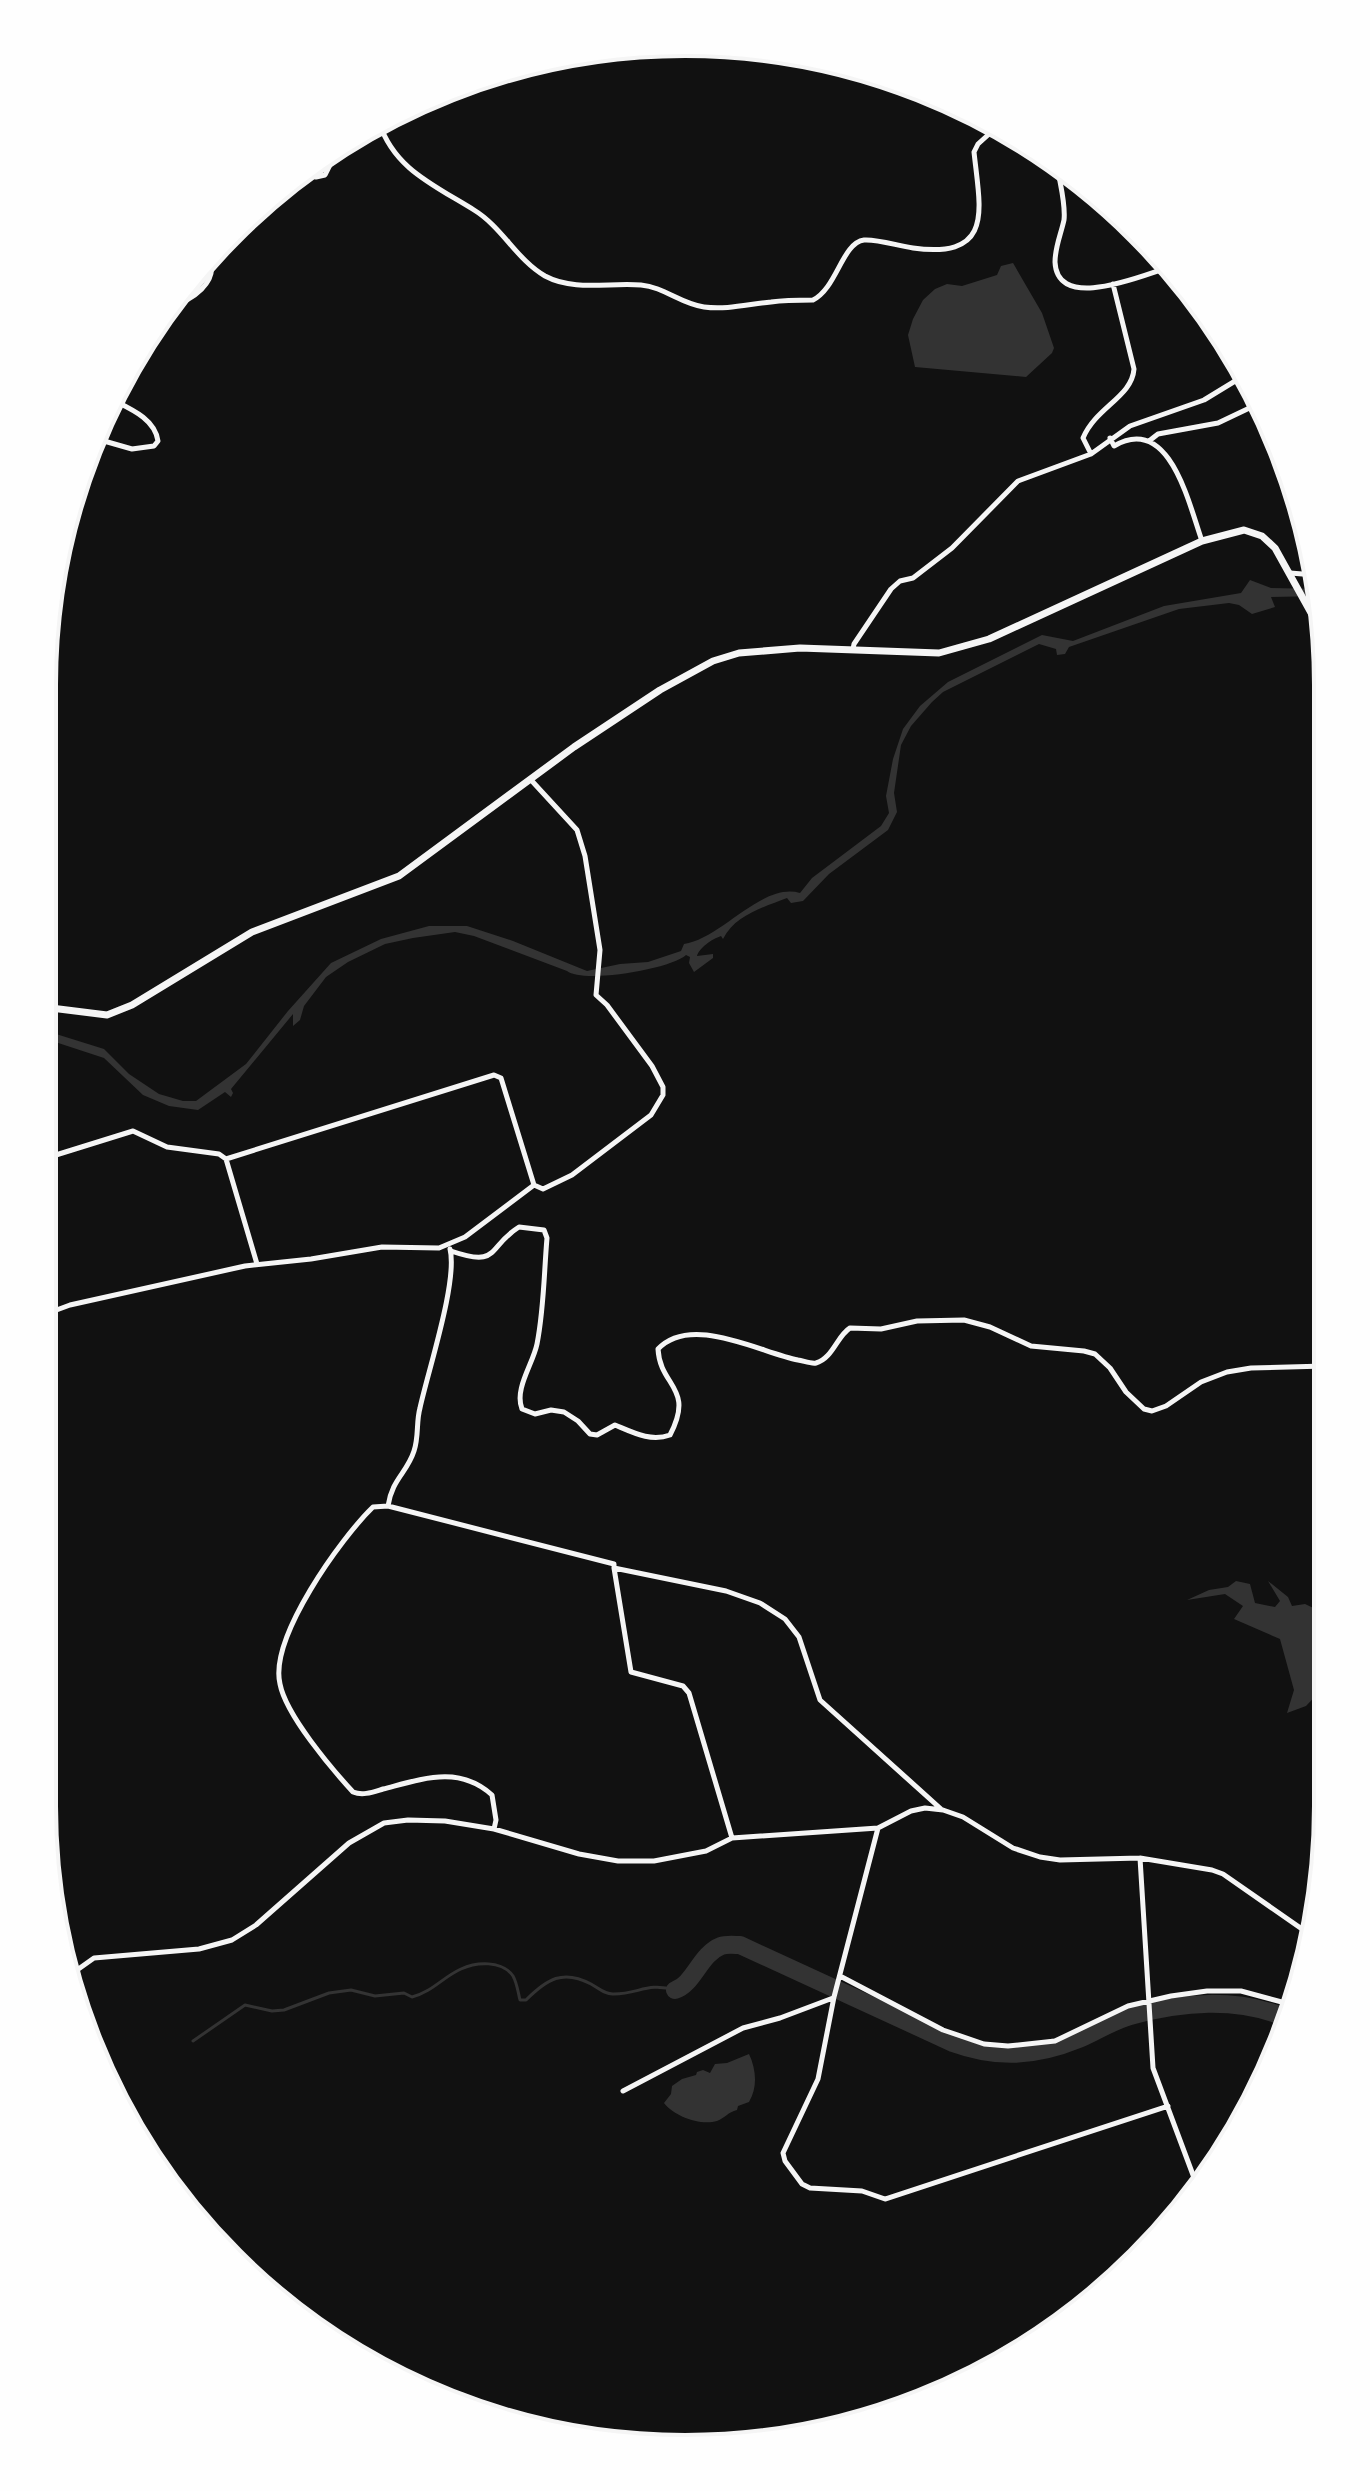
<svg xmlns="http://www.w3.org/2000/svg" width="1370" height="2491" viewBox="0 0 1370 2491" font-family="'DM Sans',sans-serif">
<style>
.water{fill:#333}
.lines{fill:none;stroke-linecap:round;stroke-linejoin:round}
.stream{stroke:#333;stroke-width:3}
.river{stroke:#333;stroke-width:18}
.minor{stroke:#f5f5f5;stroke-width:5}
.secondary{stroke:#f5f5f5;stroke-width:7}
.rim{fill:none;stroke:#f5f5f5;stroke-width:4}
</style>
<rect width="100%" height="100%" fill="#111"/>
<!-- water -->
<path class="water" d="M1013,263L1042,313L1054,348L1052,353L1026,377L915,367L908,335L913,319L923,300L935,289L947,284L962,286L997,275L1001,266Z
M1250,580L1271,588L1319,589L1321,596L1271,597L1275,607L1252,614L1239,605L1229,603L1179,609L1069,647L1065,654L1057,655L1056,649L1039,644L943,692L932,702L911,726L901,745L894,793L897,812L888,830L829,874L803,901L791,903L787,898C764,907 735,915 723,939L721,936C712,939 699,948 697,956L713,954V958L694,972L689,963L690,957L686,955C671,969 583,984 567,971L474,936L455,932L413,938L385,944L348,962L326,977L304,1006L300,1020L293,1026V1014L231,1089L233,1093L231,1097L225,1092L198,1110L169,1106L143,1095L104,1058L43,1038V1031L51,1029L56,1034L104,1049L129,1074L159,1094L183,1101H196L246,1064L288,1011L331,963L381,939L429,926H467L513,941L587,971L620,964L648,962L681,951L684,944C721,939 762,882 800,893L812,878L881,826L889,813L886,796L893,759L903,729L920,706L948,682L1042,635L1073,641L1164,606L1241,593Z
M1236,1581L1250,1584L1255,1603L1275,1607L1280,1601L1268,1581L1288,1597L1292,1606L1305,1604L1326,1614V1685L1306,1706L1287,1713L1294,1690L1280,1639L1234,1619L1243,1606L1225,1594L1187,1600L1209,1590L1228,1587Z
M749,2054C756,2069 758,2087 749,2102L738,2106L737,2110C728,2112 725,2118 717,2121C700,2126 674,2116 664,2103L671,2094L672,2086L682,2079L696,2075L697,2072L703,2070L710,2073L715,2064L727,2063Z"/>
<g class="lines">
<!-- stream -->
<path class="stream" d="M193,2041L245,2005L272,2011L284,2010L329,1993L351,1990L375,1996L404,1993L412,1997C432,1992 443,1977 461,1969C476,1962 502,1960 513,1976C517,1983 518,1992 520,2000H526C547,1979 563,1969 591,1984C598,1988 606,1995 614,1994C639,1994 647,1982 675,1990"/>
<!-- river -->
<path class="river" d="M675,1990C694,1984 700,1954 721,1946C726,1944 735,1945 740,1945L953,2043C997,2059 1035,2057 1079,2039C1096,2032 1112,2021 1130,2016C1182,2002 1236,1997 1287,2018"/>
<!-- minor -->
<path class="minor" d="M379,122C394,169 434,185 474,210C502,227 517,260 545,276C575,292 610,282 641,285C664,287 681,304 704,307C727,310 749,304 771,302C785,300 799,300 813,300C837,288 842,243 864,240C878,239 898,246 913,248C995,259 980,209 974,152L978,144L999,125
M1057,164C1059,181 1066,203 1064,220C1061,234 1055,247 1055,262C1057,312 1141,276 1167,268
M299,172L316,177L325,175L339,147
M168,307C190,302 222,282 208,255
M1110,438L1114,446C1170,413 1189,505 1202,541
M97,439L132,449L154,446L158,441C155,419 131,409 113,400
M1149,441L1158,434L1218,423L1260,403
M1091,454L1083,438C1096,407 1132,397 1134,369L1113,284
M1290,573L1315,575
M853,649L854,644L891,589L900,581L913,578L952,548L1018,481L1091,454L1130,426L1204,400L1245,375
M531,780L577,830L585,856L600,950L596,995L607,1005L652,1066L663,1087V1095L651,1115L572,1175L543,1189L534,1185
M43,1159L133,1131L167,1147L219,1154L226,1159L494,1075L501,1078L534,1185
M226,1159L257,1264
M451,1251C500,1268 487,1247 519,1227L544,1230L547,1238C544,1272 544,1309 537,1344C533,1364 514,1389 522,1409L535,1414L551,1410L564,1412L578,1421L590,1434L597,1435L615,1425C634,1433 651,1442 670,1435C695,1387 660,1387 658,1349C691,1314 759,1352 798,1360C804,1361 811,1364 816,1363C833,1358 837,1336 850,1328L881,1329L917,1321L964,1320L990,1327L1031,1346L1084,1351L1095,1354L1110,1368L1126,1392L1144,1409L1152,1411L1166,1406L1201,1382L1227,1372L1251,1368L1325,1366
M43,1315L70,1305L245,1266L311,1259L382,1247L439,1248L465,1237L534,1185
M388,1506C392,1479 407,1473 414,1451C419,1436 416,1422 420,1408C428,1371 458,1281 450,1249
M614,1568L631,1672L683,1686L689,1693L732,1838
M878,1828L834,1997L818,2079L783,2153L785,2161L802,2184L810,2188L862,2191L885,2199L1168,2106
M494,1829L496,1820L492,1795C459,1765 422,1779 383,1789C373,1792 363,1796 353,1792C331,1768 286,1715 280,1684C269,1638 341,1538 373,1507L388,1506L614,1564V1568L726,1591L760,1603L785,1619L799,1637L820,1700L941,1809
M1140,1858L1153,2068L1196,2183
M70,1975L94,1958L199,1949L232,1940L256,1925L349,1843L384,1823L408,1820L445,1821L494,1829L579,1854L618,1861H654L706,1851L732,1838L878,1828L911,1811L925,1808L943,1810L963,1817L1013,1848L1040,1857L1060,1860L1140,1858L1212,1870L1223,1874L1312,1936
M840,1976L943,2030L984,2044L1008,2046L1055,2041L1128,2006L1171,1996L1207,1991H1241L1293,2005
M623,2091L743,2028L780,2018L833,1998"/>
<!-- secondary -->
<path class="secondary" d="M43,1007L107,1015L132,1005L252,932L399,876L574,747L660,690L713,661L739,653L800,648L939,653L989,639L1202,541L1244,530L1262,536L1275,548L1315,620L1323,628"/>
</g>
<!-- crop -->
<path d="M0 0H1370V2491H0ZM685 56H685A629 629 0 0 1 1314 685V1806A629 629 0 0 1 685 2435H685A629 629 0 0 1 56 1806V685A629 629 0 0 1 685 56Z" fill="#fefefe" fill-rule="evenodd"/>
<path class="rim" d="M685 56H685A629 629 0 0 1 1314 685V1806A629 629 0 0 1 685 2435H685A629 629 0 0 1 56 1806V685A629 629 0 0 1 685 56Z"/>
</svg>
